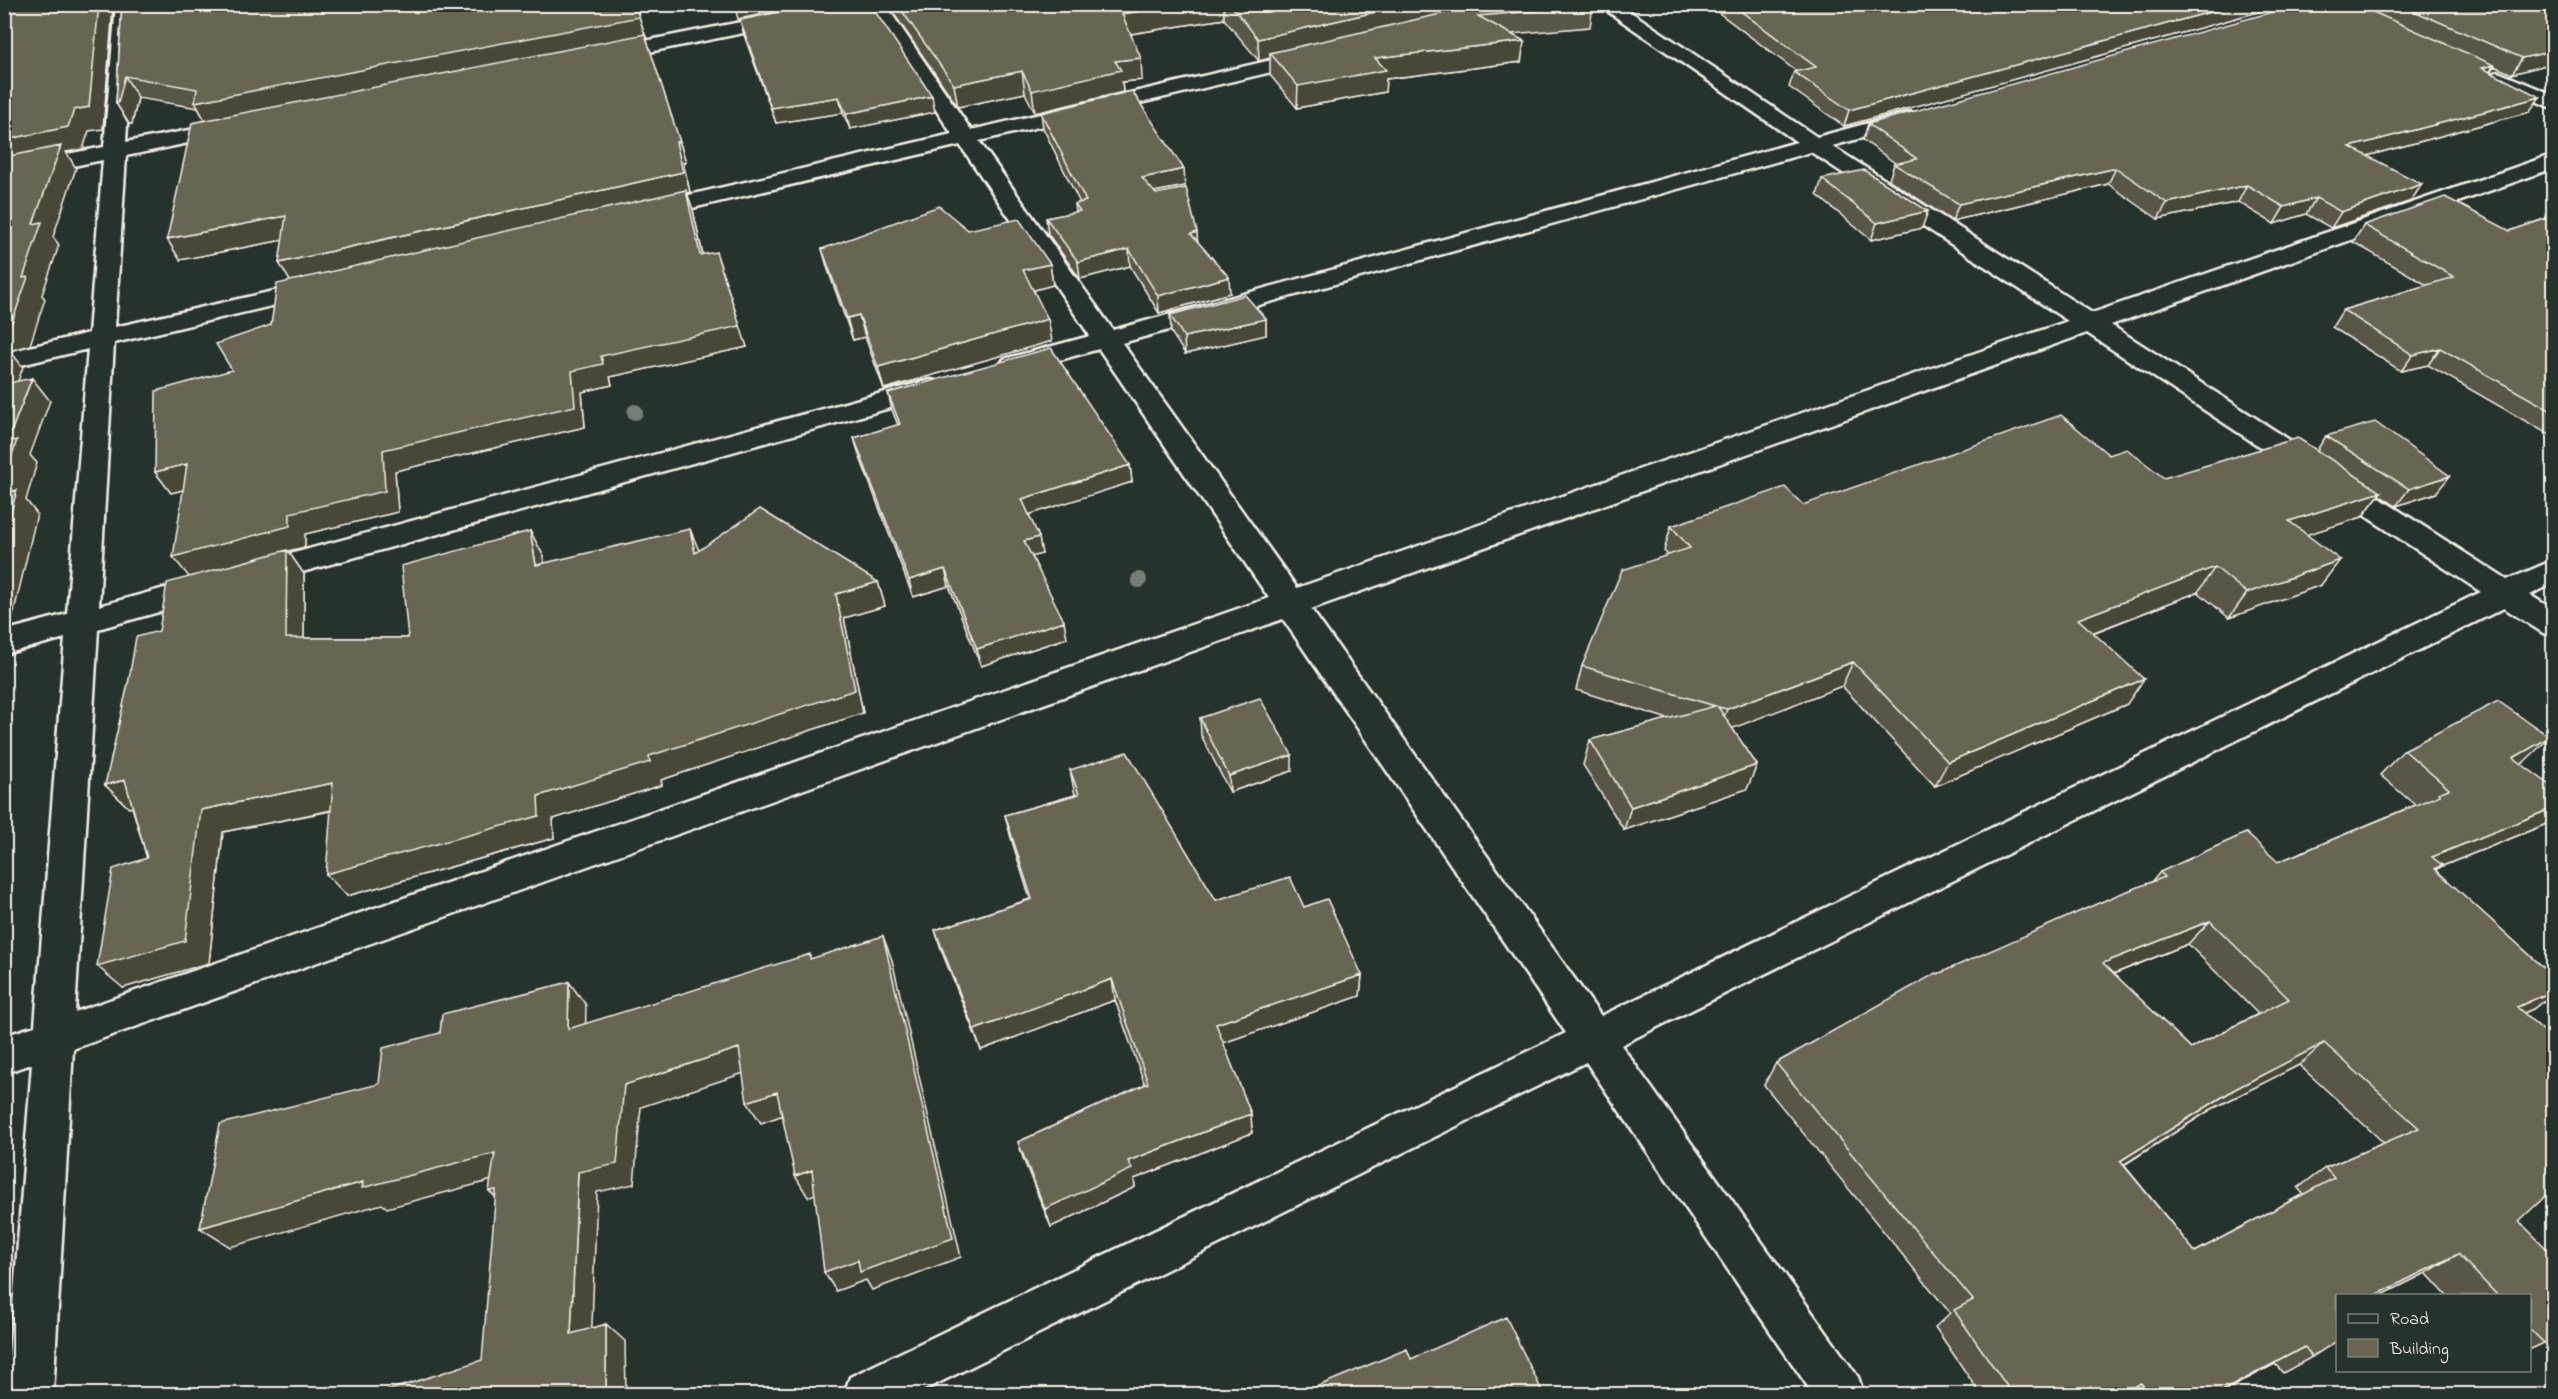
<svg xmlns="http://www.w3.org/2000/svg" width="2558" height="1399" viewBox="0 0 2558 1399" font-family="'Indie Flower',sans-serif">
<style>
.lines{fill:none;stroke-linecap:round;stroke-linejoin:round}
.minor-casing{stroke:#f4f1e8;stroke-width:5}
.minor{fill:#26332d;fill-rule:evenodd}
.tree{fill:#757f74}
.wall{fill:#5a5747;stroke:#f4f1e8;stroke-width:1.5;fill-rule:evenodd}
.shaded-wall{fill:#4a4739;stroke:#f4f1e8;stroke-width:1.5}
.building{fill:#696552;stroke:#f4f1e8;stroke-width:1.5;fill-rule:evenodd}
</style>
<rect width="100%" height="100%" fill="#26332d"/>
<filter id="ink" filterUnits="userSpaceOnUse"><feTurbulence type="fractalNoise" baseFrequency=".0167" numOctaves="2"/><feDisplacementMap in="SourceGraphic" scale="12" xChannelSelector="R" yChannelSelector="G"/><feConvolveMatrix kernelMatrix="1 2 1 2 8 2 1 2 1" color-interpolation-filters="sRGB"/></filter>
<g filter="url(#ink)">
<g class="lines">
<!-- minor casing -->
<g class="minor-casing">
<path id="minor" d="M116,4H134L126,142L232,122L240,123L243,128L240,133L232,134L126,156L115,327L318,281L327,283L330,288L327,293L114,343L99,606L922,382L931,380L940,382L944,388L940,394L98,629L75,1012L1269,598L1099,349L1013,373L1004,371L1000,365L1004,359L1090,336L960,145L646,219L638,217L634,212L638,207L646,205L952,134L866,4H885L971,130L1315,50L1322,52L1325,56L1322,60L979,141L1113,330L1797,142L1597,4H1619L1817,137L1909,112L1917,113L1920,118L1917,123L1832,146L2092,313L2554,154V168L2111,325L2507,580L2554,560V583L2530,595L2554,610V636L2543,633L2504,608L1621,1045L1858,1377L1864,1394H1813L1586,1062L916,1394H844L850,1377L1566,1033L1283,619L73,1049L53,1394H6L32,1064L4,1073V1036L35,1026L65,638L4,654V631L67,614L88,349L4,369V353L89,333L103,160L4,180V166L104,147ZM1811,152L2068,321L1297,588L1122,343ZM2087,333L2481,592L1601,1016L1311,609Z
M786,13L793,15L796,19L793,23L604,61L597,59L594,55L597,51L604,49Z
M2498,72L2554,95V109L2491,82L2488,78L2491,74Z"/>
</g>
<!-- minor -->
<use href="#minor" class="minor"/>
</g>
<!-- trees -->
<g class="tree">
<circle cx="635" cy="412" r="8"/>
<circle cx="1139" cy="580" r="8"/>
</g>
<!-- wall -->
<path class="wall" d="M122,4H635L686,162H683L690,192L687,193L693,210L703,255L747,347L610,377L612,385L582,392L585,427L395,471L398,512L305,534V547L288,551L304,574V638H408L530,531L543,555L544,563L698,550L878,582L885,606L844,618L863,713L661,780L662,785L553,819L554,838L347,896L331,811L223,832L209,963L123,988L147,858L132,807L129,808L105,785L159,631L189,576L183,490L171,493L155,472L232,370L271,325L290,281L283,240L180,260L167,239L205,120L198,108L138,98L132,124H129L116,103Z
M887,4H1592L1593,6L1590,27L1511,34L1524,41L1521,62L1386,79L1385,92L1297,108L1270,75V58L1259,61L1224,19L1131,34L1142,80L1122,82L1123,92L1035,113L1025,93L958,107Z
M1707,4H2287L1844,126L1789,87L1794,72L1796,71Z
M2356,4H2553V63L2512,74L2494,66L2490,72L2529,112L2367,156L2411,201L2331,228L2306,214L2274,224L2238,202L2158,219L2108,184L1952,221L1889,180L1894,164L1895,163L1863,140L1868,124Z
M740,20L935,112L850,129L843,113L776,123L744,35Z
M1041,113L1184,169L1185,186L1154,192L1197,241L1230,293L1159,313L1130,266L1080,279L1048,234L1046,218L1076,212L1075,204L1080,203L1043,128Z
M1822,179L1922,228L1871,240L1817,195Z
M2553,216V437L2428,365L2401,371L2332,327L2343,310L2427,285L2353,242L2364,225L2510,231Z
M968,230L1050,264L1053,285L1034,290L1052,341L884,389L865,337L853,340L828,270L822,249Z
M1170,315L1266,319V335L1185,354L1171,332Z
M888,393L1130,465L1132,482L1029,514L1042,554L1032,556L1067,638L981,666L949,586L913,597L859,455L854,438L898,425L892,410Z
M2326,436L2436,493L2396,506L2379,495L2362,517L2307,534L2321,585L2229,618L2198,592L2093,633L2127,704L1935,786L1842,686L1732,728L1757,765L1747,789L1624,830L1583,765L1590,740L1668,719L1576,690L1582,666L1668,555L1664,551L1671,526L2109,455L2164,478L2317,450Z
M1200,718L1292,771L1230,792L1201,735Z
M2404,750L2523,763L2521,764L2544,825L2440,867L2437,870L2533,1009L2524,1013L2519,1221L2544,1343L2529,1350V1296H2447L2426,1273L2380,1296H2337L2312,1357L2283,1373L2275,1364L2217,1395H1981L1935,1327L1950,1313L1764,1085L1776,1063L1938,974L2152,882L2160,872L2278,862L2415,805L2380,775ZM2188,944L2258,1014L2191,1048L2114,974ZM2299,1065L2384,1143L2325,1168L2298,1188L2303,1194L2195,1252L2124,1165L2210,1110Z
M1070,770L1216,900L1304,907L1362,975L1360,996L1223,1043L1251,1114L1252,1133L1134,1179L1135,1187L1051,1227L1024,1161L1018,1142L1145,1085L1115,1000L981,1050L942,952L935,930L1030,899L1011,838L1005,815L1075,795Z"/>
<!-- shaded-wall -->
<path class="shaded-wall" d="M99,4H111L113,8L103,129L89,131L83,149L66,152L76,168L53,237L59,245L42,295L45,299L30,345L10,351L23,367L8,410L4,405V324L23,278L33,224L4,165V140Z
M635,4L686,162H683L690,192L687,193L693,210L707,276L292,284L279,263L683,172L207,124L195,102Z
M734,4H814L738,19Z
M1182,4H1224V19L1124,35L1122,14Z
M1410,4H1499L1270,53V58L1259,61L1258,39Z
M2240,4H2287L1844,126L1849,110Z
M1524,41L1521,62L1386,79L1385,92L1297,108L1298,86L1375,58Z
M2553,51V63L2512,74L2522,58Z
M1141,58L1142,80L1122,82L1123,92L1035,113L1032,91L1115,61Z
M2494,65L2484,81L2482,68Z
M1022,71L1025,93L958,107L954,85Z
M125,76L138,98L132,124H129L116,103Z
M932,96L935,112L850,129L846,114Z
M839,97L843,113L776,123L771,108Z
M2540,97L2529,112L2341,163L2350,147Z
M2116,168L2108,184L1952,221L1959,204Z
M1184,169L1185,186L1143,194L1142,178Z
M2422,184L2411,201L2331,228L2341,212Z
M2247,185L2238,202L2158,219L2167,203Z
M2316,198L2306,214L2274,224L2284,207Z
M1928,211L1922,228L1871,240L1877,223Z
M286,216L298,237L180,260L167,239Z
M1197,232L1198,249L1191,234Z
M1129,249L1130,266L1080,279L1078,262Z
M716,252L747,347L610,377L612,385L582,392L585,427L395,471L398,512L305,534V547L288,551L304,574V662L190,578L173,557L290,513L383,450L572,371Z
M1050,264L1053,285L1027,292L1023,270Z
M1229,277L1230,293L1159,313L1158,296Z
M859,315L865,337L853,340L847,318Z
M1048,319L1052,341L884,389L878,367Z
M1266,319V335L1185,354L1184,337Z
M2440,348L2428,365L2401,371L2413,355Z
M32,378L50,401L30,455L37,463L26,500L37,514L11,624L4,625V480L7,442Z
M187,464L203,485L171,493L155,472Z
M1130,465L1132,482L1025,516L1022,499Z
M2450,476L2436,493L2396,506L2409,489Z
M2381,492L2362,517L2271,546L2289,521Z
M690,529L700,553H695Z
M530,531L543,555L549,589L536,565Z
M1039,537L1042,554L1027,558L1024,541Z
M2340,560L2321,585L2229,618L2247,593Z
M2215,567L2198,592L2063,644L2078,619Z
M945,569L949,586L913,597L909,580Z
M878,582L885,606L844,618L863,713L661,780L662,785L553,819L554,838L347,896L326,874L649,756L836,594Z
M1064,621L1067,638L981,666L977,649Z
M1853,662L1842,686L1718,734L1727,709Z
M2144,679L2127,704L1935,786L1948,762Z
M2550,737L2523,763L2487,783L2513,758Z
M1292,755V771L1230,792L1229,776Z
M1757,765L1747,789L1624,830L1631,807Z
M125,780L148,803L129,808L105,785Z
M333,783L352,806L223,832L209,963L123,988L97,966L201,810Z
M2553,808V817L2544,825L2440,867L2416,889L2432,857Z
M2210,921L2188,944L2083,986L2103,963Z
M883,936L892,960L961,1257L872,1290L866,1280L836,1291L824,1272Z
M1362,975L1360,996L1217,1045L1216,1024Z
M1112,979L1115,1000L981,1050L974,1030Z
M569,982L586,1005L585,1051L568,1029Z
M2553,991V994L2533,1009L2487,1029L2517,1007Z
M2324,1043L2299,1065L2210,1110L2098,1181L2120,1161L2235,1089Z
M739,1048L753,1070L641,1107L634,1184L597,1192L591,1351L571,1334L578,1172L624,1085Z
M777,1092L789,1113L761,1123L747,1102Z
M1251,1114L1252,1133L1134,1179L1135,1187L1051,1227L1045,1209L1128,1161Z
M495,1153L515,1174L387,1208L382,1204L230,1247L200,1228L363,1182Z
M812,1170L824,1190L808,1197L795,1176Z
M496,1190L510,1211L489,1191Z
M2458,1254L2426,1273L2380,1296H2374Z
M606,1324L625,1341L626,1395H606Z
M2304,1347L2217,1395H2215Z"/>
<!-- building -->
<path class="building" d="M16,4H99L89,107L74,110L68,127L4,140V6Z
M122,4H635L639,17L195,102L197,89L125,76L118,103H116Z
M819,4H870L932,96L846,114L839,97L771,108L740,20Z
M897,4H1182L1122,14L1141,58L1115,61L1121,70L1032,91L1022,71L954,85Z
M1230,4H1410L1258,39Z
M1484,4H1592L1593,6L1478,16L1524,41L1375,58L1386,70L1298,86L1270,53Z
M1731,4H2240L1849,110L1794,72L1816,67Z
M2301,4H2355L2494,65L2482,68L2540,97L2350,147L2422,184L2341,212L2316,198L2284,207L2247,185L2167,203L2116,168L1959,204L1894,164L1917,159L1868,124Z
M2398,4H2553V51L2522,58Z
M645,34L680,142H676L683,172L279,263L286,216L167,239L192,123Z
M1132,91L1184,169L1142,178L1156,194L1186,188L1197,232L1191,234L1229,277L1158,296L1129,249L1078,262L1046,218L1080,211L1075,204L1086,201L1041,113Z
M61,146L33,224L42,222L23,278L28,277L12,322L4,324V157Z
M1864,170L1928,211L1877,223L1822,179Z
M686,190L700,255L716,252L740,326L601,356L603,364L572,371L575,406L383,450L385,491L290,513V526L173,557L187,464L155,472L156,391L232,370L216,344L271,325L277,284Z
M2445,197L2510,231L2553,216V412L2440,348L2413,355L2343,310L2454,277L2364,225Z
M939,206L968,230L1019,219L1050,264L1023,270L1048,319L878,367L859,315L847,318L822,249Z
M1245,295L1266,319L1184,337L1170,315Z
M1051,348L1130,465L1022,499L1039,537L1024,541L1064,621L977,649L945,569L909,580L854,438L900,424L888,393Z
M32,378L7,442L17,440L4,480V384Z
M2061,415L2109,455L2127,449L2164,478L2298,438L2381,492L2289,521L2340,560L2247,593L2215,567L2078,619L2144,679L1948,762L1853,662L1727,709L1718,707L1757,765L1631,807L1590,740L1715,706L1582,666L1622,570L1690,548L1671,526L1785,487L1803,505Z
M2375,422L2450,476L2409,489L2326,436Z
M17,490L4,539V493Z
M760,509L878,582L836,594L855,690L649,756L650,762L538,796L539,816L326,874L333,783L201,810L185,941L97,966L113,869L147,858L125,780L105,785L129,679L136,637L159,631L167,583L287,550L286,638H408L401,566L530,531L536,565L690,529L695,553Z
M1260,698L1292,755L1229,776L1200,718Z
M2498,701L2550,737L2513,758L2553,787V808L2432,857L2442,865L2435,869L2553,976V991L2517,1007L2553,1039V1189L2519,1221L2553,1255V1337L2544,1343L2529,1328V1296H2498L2458,1254L2374,1296H2337V1341L2312,1357L2304,1347L2215,1395H2150L2141,1383L2120,1395H2013L1954,1310L1973,1300L1776,1063L1936,973L1938,974L2117,895L2165,877L2160,872L2246,833L2278,862L2440,795L2438,793L2449,789L2404,750ZM2210,921L2289,999L2191,1048L2103,963ZM2324,1043L2419,1128L2325,1168L2334,1178L2195,1252L2120,1161L2235,1089Z
M1127,752L1216,900L1290,877L1304,907L1327,899L1362,975L1216,1024L1251,1114L1128,1161L1132,1169L1045,1209L1018,1142L1148,1083L1112,979L974,1030L935,930L1032,899L1005,815L1079,794L1070,770Z
M883,936L953,1238L860,1272L858,1260L824,1272L812,1170L795,1176L777,1092L747,1102L739,1048L624,1085L617,1164L578,1172L571,1334L606,1324V1395H374L482,1360L496,1190L489,1191L495,1153L362,1188L363,1182L200,1228L220,1124L379,1084L383,1048L440,1033L442,1014L569,982L568,1029L810,954V959Z
M1506,1317L1544,1395H1319L1316,1387L1407,1349L1411,1359Z"/>
</g>
<!-- margin -->
<rect width="2558" height="1399" fill="none" stroke="#26332d" stroke-width="24"/>
<rect x="12" y="12" width="2534" height="1375" fill="none" stroke="#f4f1e8" stroke-width="2" filter="url(#ink)"/>
<!-- legend -->
<rect x="2336" y="1294" width="195" height="78" fill="#26332d" stroke="#787f78" stroke-width="1.5"/>
<rect x="2348" y="1314" width="30" height="9" fill="#26332d" stroke="#787f78" stroke-width="1.5"/>
<text x="2390" y="1324" font-size="18" fill="#f4f1e8">Road</text>
<rect x="2348" y="1339" width="30" height="18" fill="#696552" stroke="#787f78" stroke-width="1.5"/>
<text x="2390" y="1354" font-size="18" fill="#f4f1e8">Building</text>
</svg>
